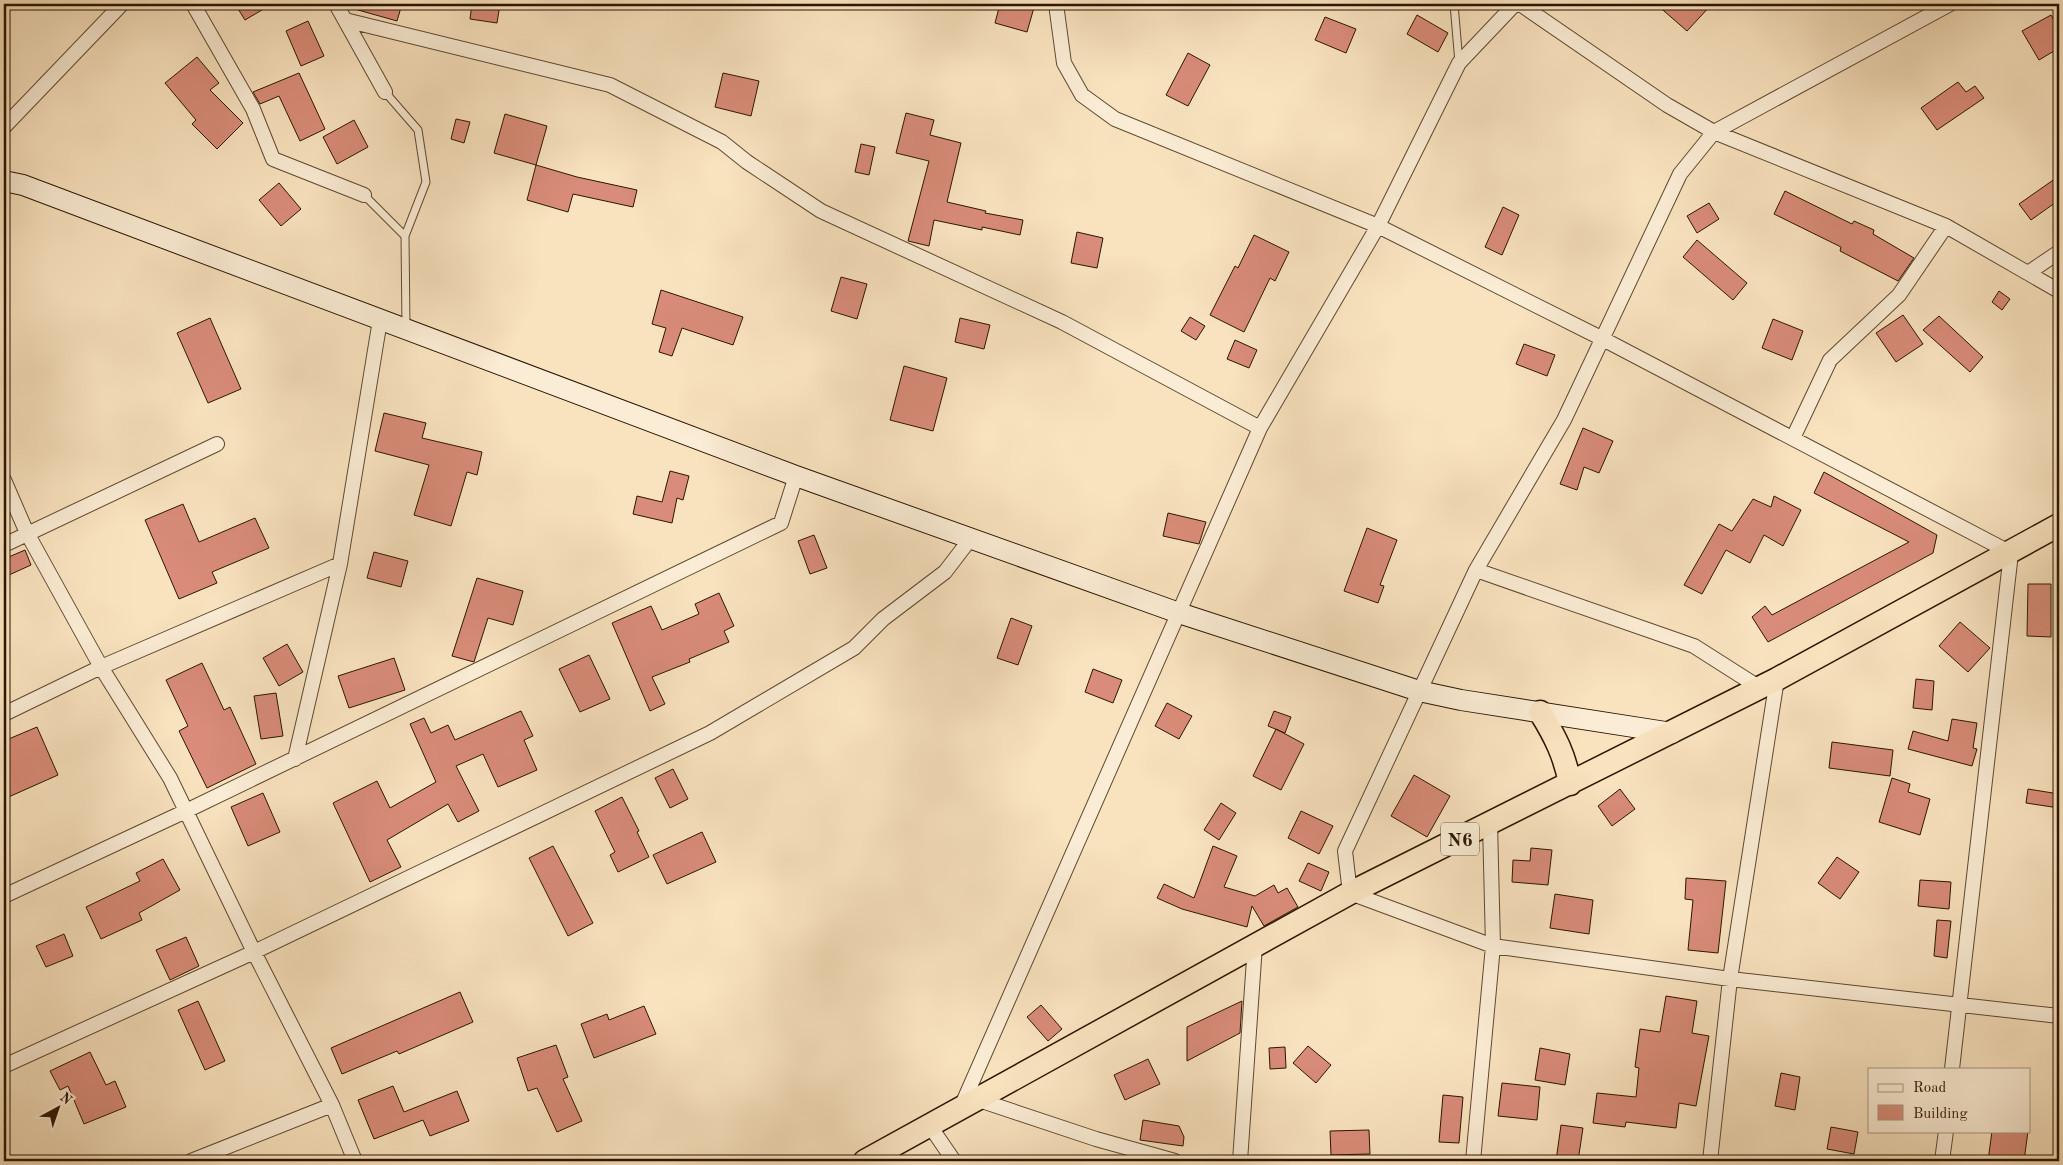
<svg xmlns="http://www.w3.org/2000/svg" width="2063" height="1165" viewBox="0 0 2063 1165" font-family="'Old Standard TT',serif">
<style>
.building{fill:#d98c79;stroke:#2b1500}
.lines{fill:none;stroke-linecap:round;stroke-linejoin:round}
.service-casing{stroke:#5e4830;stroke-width:9}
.minor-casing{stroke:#5e4830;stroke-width:16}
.secondary-casing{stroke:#2b1500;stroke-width:22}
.trunk-casing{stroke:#2b1500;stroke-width:25}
.service{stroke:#fbedd5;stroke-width:7}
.minor{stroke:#fbedd5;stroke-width:14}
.secondary{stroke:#fbedd5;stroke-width:20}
.trunk{stroke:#f9e3bf;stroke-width:22}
.labels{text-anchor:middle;stroke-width:4.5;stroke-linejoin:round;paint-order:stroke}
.shield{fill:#fbedd5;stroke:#695640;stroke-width:1}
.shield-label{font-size:19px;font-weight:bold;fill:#2b1500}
</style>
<rect width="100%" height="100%" fill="#f9e3bf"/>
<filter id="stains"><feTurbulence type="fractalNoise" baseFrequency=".004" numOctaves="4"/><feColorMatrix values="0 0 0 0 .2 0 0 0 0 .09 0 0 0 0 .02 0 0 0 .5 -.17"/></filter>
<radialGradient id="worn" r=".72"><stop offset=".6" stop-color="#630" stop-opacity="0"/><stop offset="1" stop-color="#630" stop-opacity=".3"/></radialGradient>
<!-- building -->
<path class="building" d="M235,4H272L245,20Z
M351,4H402L397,21L351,8Z
M472,4H500L497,23L470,19Z
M1000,4H1035L1027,32L995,23Z
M1656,4H1712L1687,31Z
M1417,15L1448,33L1438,52L1407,34Z
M2051,15L2059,29V48L2039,60L2022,31Z
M1325,17L1356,29L1346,53L1315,40Z
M308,21L324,56L301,66L286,31Z
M1188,53L1210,65L1188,106L1166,95Z
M197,57L219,83L210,90L243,123L217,149L192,124L196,120L165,83Z
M299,73L325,129L300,141L279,96L260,104L253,92Z
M723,73L759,81L751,116L715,107Z
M1958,82L1966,92L1975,86L1984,98L1937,130L1921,108Z
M906,113L934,120L930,135L961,143L947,202L986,211L985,213L1023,220L1020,235L982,227V230L934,220L929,246L908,241L929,161L896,153Z
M505,114L547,126L536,165L494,153Z
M456,119L470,122L464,143L451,139Z
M354,120L368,147L337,164L323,137Z
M861,144L875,147L869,175L855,172Z
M536,165L577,177L637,190L633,207L573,194L568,212L527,200Z
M2059,176V200L2031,220L2019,204Z
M279,183L301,209L281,226L259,200Z
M1785,191L1852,224L1854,221L1874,230L1873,234L1914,258L1898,281L1840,251L1841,247L1774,214Z
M1709,203L1719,219L1697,233L1687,216Z
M1503,207L1519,215L1502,255L1485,247Z
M1077,232L1103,238L1097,268L1071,263Z
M1254,235L1289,252L1275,281L1270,278L1244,332L1210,315L1235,266L1238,268Z
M1697,240L1747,283L1733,300L1683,257Z
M841,277L867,284L857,319L831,311Z
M661,290L743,317L733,345L682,328L672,356L659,352L666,328L652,324Z
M1999,291L2010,299L2002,310L1992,302Z
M1903,315L1923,344L1896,362L1876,333Z
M1939,316L1983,357L1970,372L1923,330Z
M1190,317L1205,326L1196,340L1181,331Z
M210,318L241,389L208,403L177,333Z
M960,318L990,325L984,349L955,342Z
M1773,319L1803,331L1792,360L1762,348Z
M1235,340L1257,350L1249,368L1227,359Z
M1524,344L1555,355L1547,376L1516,364Z
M904,366L947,378L933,431L890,420Z
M384,413L426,423L422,438L482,452L477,475L467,472L451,526L414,515L429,465L375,451Z
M1583,428L1613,441L1599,473L1584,467L1577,490L1560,484Z
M670,471L689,476L683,500L677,498L672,523L633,514L637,496L662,502Z
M1824,472L1937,535L1933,553L1768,642L1752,617L1765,606L1772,615L1909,542L1814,493Z
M1774,496L1801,510L1783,546L1764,535L1750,563L1726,550L1702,594L1684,585L1719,524L1732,531L1753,499L1771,507Z
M183,504L199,542L255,518L269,548L212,572L217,583L179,599L145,520Z
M1168,513L1206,522L1199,544L1163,536Z
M1367,528L1397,540L1380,585L1384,586L1378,603L1344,591Z
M814,535L827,568L810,574L798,541Z
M25,550L31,565L9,575L4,559Z
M374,552L408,561L401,587L367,578Z
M477,578L523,591L513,625L488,618L474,662L452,656Z
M2028,584H2051V637L2027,636Z
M719,593L734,626L724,631L729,642L689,659L690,662L652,677L665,704L650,711L612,623L651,606L662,630L699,614L695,604Z
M1011,618L1032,626L1018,665L997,658Z
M1960,622L1990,648L1968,672L1939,646Z
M287,644L303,672L279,686L263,658Z
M589,655L610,699L580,712L559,669Z
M394,658L405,690L349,708L338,676Z
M202,663L224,710L230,707L256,764L207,788L179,731L188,726L166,680Z
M1093,669L1122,680L1113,703L1085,692Z
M1916,679L1934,681L1932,710L1913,708Z
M276,693L283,736L261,739L254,696Z
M1167,703L1192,716L1179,739L1155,726Z
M521,711L533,736L524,740L537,770L498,787L483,754L456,766L479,811L458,822L448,804L387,840L401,867L370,882L333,803L377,781L390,808L436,782L410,724L424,718L431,733L448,725L455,740Z
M1274,711L1291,717L1285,733L1268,726Z
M1952,719L1977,723L1973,748L1977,749L1972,766L1908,749L1913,731L1948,741Z
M37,727L58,775L4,799V741Z
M1276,729L1304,744L1281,790L1253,776Z
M1832,742L1893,750L1890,776L1829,768Z
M673,769L688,799L670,808L655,778Z
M1414,775L1450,796L1427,837L1391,816Z
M1892,778L1910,784L1908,792L1930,799L1920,835L1879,822Z
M1620,789L1635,809L1612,826L1598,806Z
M2028,789L2059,794V808L2026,803Z
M263,793L280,832L248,846L231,807Z
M622,797L639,831L637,832L649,857L618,872L610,855L615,852L595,811Z
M1221,803L1236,813L1219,840L1204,830Z
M1301,811L1333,826L1319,854L1288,838Z
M702,832L716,862L667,884L653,855Z
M553,846L593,923L568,936L529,858Z
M1213,846L1237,856L1224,887L1255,896L1274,885L1278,893L1287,888L1298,907L1264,926L1252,906L1247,927L1182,909L1157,898L1164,884L1194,898Z
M1531,848L1552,850L1548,885L1512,882L1513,860L1530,861Z
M1837,857L1859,872L1840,899L1818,883Z
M163,859L180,890L139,913L142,920L101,939L86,907L140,881L136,873Z
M1308,863L1329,872L1321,891L1299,881Z
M1686,878L1726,881L1718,953L1688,950L1693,900L1685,899Z
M1920,880L1951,882L1949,909L1918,906Z
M1555,894L1593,900L1589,934L1550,928Z
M1937,920L1951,921L1947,958L1934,956Z
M64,934L73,956L46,967L36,946Z
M186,937L199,966L170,980L156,950Z
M460,992L473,1022L399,1054L397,1051L342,1074L331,1048Z
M1666,996L1697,1001L1692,1033L1709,1036L1696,1106L1679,1103L1676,1128L1626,1122L1625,1127L1593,1123L1597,1093L1636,1097L1639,1068L1635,1067L1640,1029L1660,1032Z
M198,1001L225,1061L205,1070L178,1010Z
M1242,1001L1240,1033L1187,1061V1027Z
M1041,1005L1062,1029L1048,1041L1027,1017Z
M644,1006L656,1034L594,1058L581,1024L607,1014L609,1020Z
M556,1045L568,1077L563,1079L582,1121L557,1132L537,1088L528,1091L517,1058Z
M1308,1046L1331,1065L1316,1083L1293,1063Z
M1285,1047L1286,1068L1270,1069L1269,1048Z
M1540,1048L1570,1054L1565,1085L1535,1080Z
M90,1052L106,1085L115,1081L126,1107L84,1124L68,1086L60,1090L50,1071Z
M1148,1059L1160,1084L1125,1100L1114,1075Z
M1781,1073L1800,1077L1795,1110L1775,1106Z
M1502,1083L1540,1087L1537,1120L1498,1116Z
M393,1086L404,1112L457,1091L469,1121L430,1136L423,1120L374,1139L358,1100Z
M1443,1095L1463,1097L1459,1143L1439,1142Z
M1143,1120L1179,1126L1184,1137L1183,1146L1140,1140Z
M1561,1125L1583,1128L1578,1161H1556Z
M1831,1127L1858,1132L1854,1154L1827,1149Z
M1369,1130L1370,1154L1331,1155L1330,1131Z
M1992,1131H2028L2024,1161H1988Z"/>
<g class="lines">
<!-- service casing -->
<g class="service-casing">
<path id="service" d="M1454,4L1459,63
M385,92L418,130L426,182L405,236
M364,195L405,236L406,327"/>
</g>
<!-- minor casing -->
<g class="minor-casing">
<path id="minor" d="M193,4L253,109L273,159L364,195
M336,4L385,92
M1056,4L1064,63L1082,95L1115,119L1378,226L1601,338L2011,553L1952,1069
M1520,4L1667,105L1714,132L1946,226L2059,291
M1950,4L1714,132L1680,174L1564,420L1476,570L1345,851L1350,893L1493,946L1730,979L2059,1016
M345,20L610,85L722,142L747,162L821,211L1062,322L1260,428
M4,127L122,4
M2028,273L2059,252
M1793,438L1830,360L1899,295L1946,226
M4,480L27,533L101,667L170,778L254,952L332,1105L355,1161
M4,545L217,444
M1476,570L1694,646L1760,688
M4,714L101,667L340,564
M295,759L340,564L380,320
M4,896L186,811L781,523L796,476
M4,1066L254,952L710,733L854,648L883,619L945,572L971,538
M976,1099L1096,1139L1175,1161
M961,1107L1260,428L1378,226L1459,63L1515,4
M930,1126L954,1161
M191,1161L332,1105
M1240,1161L1255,945
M1473,1161L1493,946L1490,823
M1710,1161L1730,979L1777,679
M1942,1161L1946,1131"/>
</g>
<!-- secondary casing -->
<g class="secondary-casing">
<path id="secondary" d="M4,181L23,185L796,476L1179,613L1419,691L1461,700L1672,733"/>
</g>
<!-- trunk casing -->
<g class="trunk-casing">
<path id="trunk" d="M1540,712C1555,736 1565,756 1570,784
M865,1161L1350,893L1777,679L2059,525"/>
</g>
<!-- service -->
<use href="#service" class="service"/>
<!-- minor -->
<use href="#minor" class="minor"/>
<!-- secondary -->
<use href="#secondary" class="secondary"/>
<!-- trunk -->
<use href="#trunk" class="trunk"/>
</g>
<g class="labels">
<!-- shield labels -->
<rect class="shield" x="1441" y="822.5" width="38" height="33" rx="4"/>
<g class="shield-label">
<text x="1460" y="846">N6</text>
</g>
</g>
<!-- margin -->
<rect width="2063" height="1165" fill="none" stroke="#f9e3bf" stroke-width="20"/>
<rect x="5" y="5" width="2053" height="1155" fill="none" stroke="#2b1500" stroke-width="2.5"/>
<rect x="10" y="10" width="2043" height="1145" fill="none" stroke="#2b1500"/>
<!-- legend -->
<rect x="1868" y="1068" width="162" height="65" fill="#fbedd5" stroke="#a89780"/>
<rect x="1878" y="1084" width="25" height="8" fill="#fbedd5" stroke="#a89780"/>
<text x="1913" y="1092" font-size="15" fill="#2b1500">Road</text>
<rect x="1878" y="1105" width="25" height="15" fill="#d98c79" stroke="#a89780"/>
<text x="1913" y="1118" font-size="15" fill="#2b1500">Building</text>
<!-- north arrow -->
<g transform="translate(58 1108) rotate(40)" stroke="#fbedd5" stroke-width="4" paint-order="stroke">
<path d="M0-4L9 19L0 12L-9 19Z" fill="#2b1500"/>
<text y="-8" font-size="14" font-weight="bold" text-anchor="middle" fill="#2b1500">N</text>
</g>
<rect width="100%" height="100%" filter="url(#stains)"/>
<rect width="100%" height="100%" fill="url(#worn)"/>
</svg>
